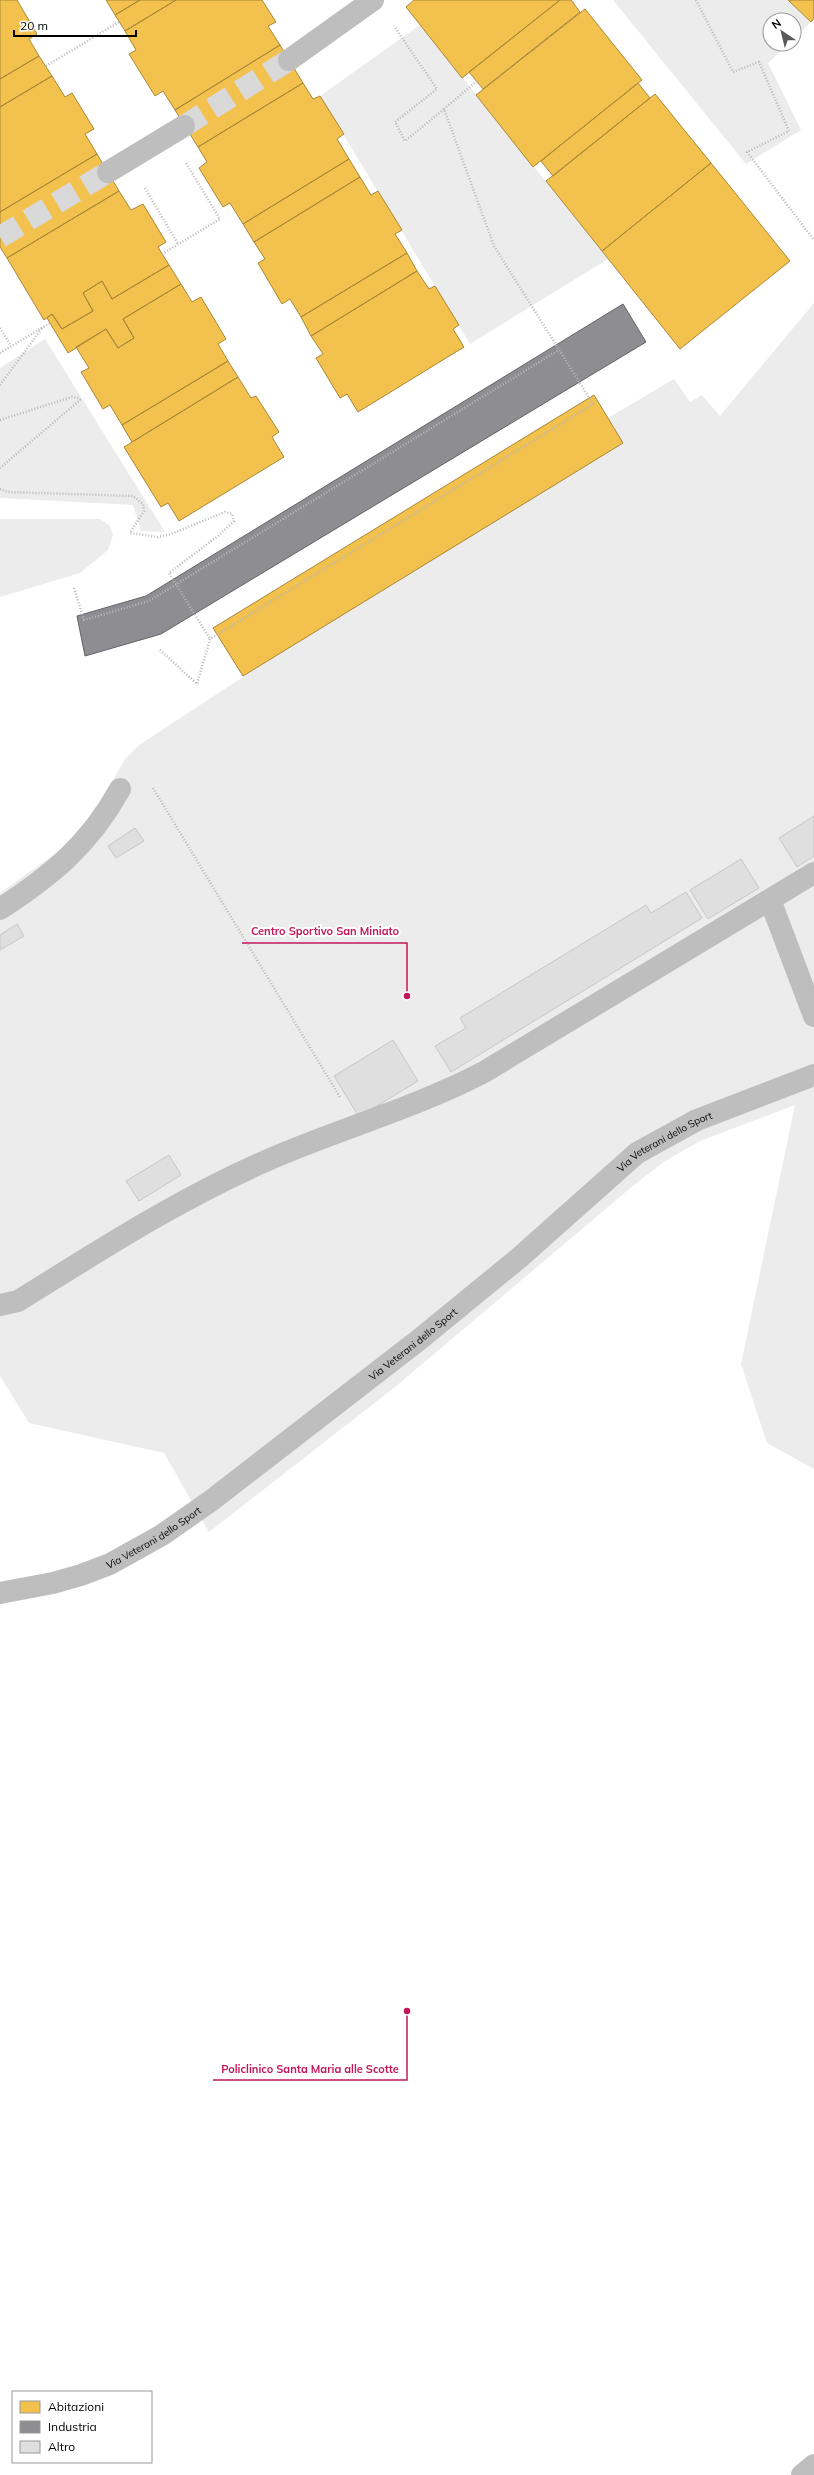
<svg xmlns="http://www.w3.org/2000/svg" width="814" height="2475" viewBox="0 0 814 2475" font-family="Mulish,sans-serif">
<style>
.green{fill:#ececec}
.homes{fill:#f2c14e;stroke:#a98737}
.industry{fill:#8d8d92;stroke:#636366}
.building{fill:#dfdfdf;stroke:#c7c7c7}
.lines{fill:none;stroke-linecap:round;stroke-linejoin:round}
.minor-tunnel{stroke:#d9d9d9;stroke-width:22;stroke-dasharray:22 11;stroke-linecap:butt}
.path{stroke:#b9b9b9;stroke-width:2.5;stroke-dasharray:1 2;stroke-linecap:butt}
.minor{stroke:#bebebe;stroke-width:22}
.labels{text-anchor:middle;stroke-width:4;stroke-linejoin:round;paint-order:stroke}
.street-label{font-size:10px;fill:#000;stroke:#fff}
.leader{fill:none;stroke:#c2185b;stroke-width:1.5}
.callout-dot{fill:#c2185b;stroke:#fff;stroke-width:1.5}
.callout-label{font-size:11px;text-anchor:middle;font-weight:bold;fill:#c2185b;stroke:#fff;stroke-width:4;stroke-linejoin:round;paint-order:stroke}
</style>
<rect width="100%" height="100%" fill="#fff"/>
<!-- green -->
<path class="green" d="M613,0H788L811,22L794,38V20H770V44H788L768,63L801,130L746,164Z
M420,25L608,259L470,344L320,96Z
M814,303V1469L767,1443L741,1364L795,1105L700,1141L665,1161L634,1185L395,1387L209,1532L164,1453L29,1423L0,1376V893L83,834L125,759L139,745L243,677L213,628L594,395L608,418L674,379L690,402L702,395L720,416Z
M45,339L165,532L141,531L133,505L0,498V368Z
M0,519H100L110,526L113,535L108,550L80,573L0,597Z"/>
<!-- homes -->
<path class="homes" d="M0,0H17L37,34L29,39L39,56L0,79Z
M106,0H140L115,15Z
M140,0H176L125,31L115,15Z
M176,0H262L276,22L268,26L280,45L175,110L163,91L155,96L129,54L136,50L125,31Z
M414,0H560L462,78L406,7Z
M560,0H571L580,12L483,89L469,72Z
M788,0H814V18L811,22Z
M585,9L642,80L533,167L476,95Z
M280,45L303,83L198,147L175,110Z
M39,56L52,76L0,107V79Z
M52,76L65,97L72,93L94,129L85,134L97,154L0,212V107Z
M303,83L313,99L320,96L344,134L337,139L349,159L243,224L230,203L223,207L199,168L207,162L198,147Z
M638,83L650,98L553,176L541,161Z
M655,94L711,163L602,251L546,181Z
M97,154L119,191L7,258L0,247V212Z
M349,159L360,177L254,242L243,224Z
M711,163L790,261L680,349L602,251Z
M360,177L371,195L378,191L402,230L395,234L407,253L301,317L290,299L282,304L258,263L265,259L254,242Z
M119,191L131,210L143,204L166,242L158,247L169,265L112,299L102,281L83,293L93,311L62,329L52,314L44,320L7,258Z
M407,253L417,271L311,336L301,317Z
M169,265L181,284L123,319L134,338L118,348L106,329L68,353L47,318L52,314L62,329L93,311L83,293L102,281L112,299Z
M417,271L429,289L435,286L459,325L453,329L464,347L358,412L347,394L340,398L316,358L323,354L311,336Z
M181,284L192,302L201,297L226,339L218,344L228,361L122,425L110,405L103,409L81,372L89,368L76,347L106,329L118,348L134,338L123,319Z
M228,361L238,377L132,442L122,425Z
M238,377L251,398L256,396L279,432L272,437L284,457L179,521L168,503L161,507L124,447Z
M594,395L623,443L243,676L213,628Z"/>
<!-- industry -->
<path class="industry" d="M623,304L646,342L161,634L85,656L77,616L146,596Z"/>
<!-- building -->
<path class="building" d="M814,816V856L797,867L779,838Z
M135,828L144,841L116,858L108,846Z
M741,859L759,888L708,919L690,890Z
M686,892L702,918L451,1072L435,1046L466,1028L460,1018L646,905L651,913Z
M17,924L24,936L0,950V935Z
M393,1040L418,1081L359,1117L334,1076Z
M169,1155L181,1175L139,1201L126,1181Z"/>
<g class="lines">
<!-- minor-tunnel -->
<path class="minor-tunnel" d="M184,126L289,60
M0,237L108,172"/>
<!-- path -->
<path class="path" d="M696,0L733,72L759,62L789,131L747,152L814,240
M573,2L575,0
M46,66L119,22
M444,109L477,81
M145,188L178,244
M162,254L220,219L186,163
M0,328L11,346
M0,353L50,323
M0,385L43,327
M0,420L72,397L79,398L80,400L0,468
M0,489L8,492L133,496L143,504L144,511L130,533L158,537L171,534L225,512L232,514L234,521L218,536L169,573L210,639
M74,588L84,620L149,601L559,350
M160,650L197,684L210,639L593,404L494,246L444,109L405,141L395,122L437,89L394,26
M153,788L340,1097"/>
<!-- minor -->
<g class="minor">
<path d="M289,60L373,0"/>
<path d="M108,172L184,126"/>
<path d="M770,900L814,1016"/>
<path d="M0,909C51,876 90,844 120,789"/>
<path d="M0,1305L18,1301C99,1251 180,1198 268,1160C339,1129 415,1108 484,1072L814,873"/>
<path id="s1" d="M0,1593L53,1583L81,1575L110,1564L162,1535L212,1500L420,1339L519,1258L637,1153L697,1120L814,1075"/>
<path d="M802,2475L814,2465"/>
</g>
</g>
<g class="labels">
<!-- street labels -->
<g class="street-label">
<text dy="4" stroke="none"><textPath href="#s1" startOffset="813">Via Veterani dello Sport</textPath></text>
<text dy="4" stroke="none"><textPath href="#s1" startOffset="489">Via Veterani dello Sport</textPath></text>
<text dy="4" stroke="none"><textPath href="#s1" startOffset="165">Via Veterani dello Sport</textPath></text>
</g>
</g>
<!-- callouts -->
<path class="leader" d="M407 996L407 943H242M407 2011L407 2080H213"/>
<g class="callout-dot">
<circle cx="407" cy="996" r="4"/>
<circle cx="407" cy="2011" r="4"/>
</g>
<g class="callout-label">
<text x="325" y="935">Centro Sportivo San Miniato</text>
<text x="310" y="2073">Policlinico Santa Maria alle Scotte</text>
</g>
<!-- legend -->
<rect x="12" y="2391" width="140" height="72" fill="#ffffff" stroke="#999999"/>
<rect x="20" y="2401" width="20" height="12" fill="#f2c14e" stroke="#999999"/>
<text x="48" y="2411" font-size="12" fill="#000000">Abitazioni</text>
<rect x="20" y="2421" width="20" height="12" fill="#8d8d92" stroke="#999999"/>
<text x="48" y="2431" font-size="12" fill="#000000">Industria</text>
<rect x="20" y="2441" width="20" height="12" fill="#dfdfdf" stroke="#999999"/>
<text x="48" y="2451" font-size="12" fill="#000000">Altro</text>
<!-- north arrow -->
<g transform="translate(782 32) rotate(325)"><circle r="19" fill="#ffffff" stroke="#999999"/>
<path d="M0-3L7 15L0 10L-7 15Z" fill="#595959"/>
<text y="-6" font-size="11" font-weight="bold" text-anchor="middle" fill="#000000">N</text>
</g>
<!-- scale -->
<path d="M14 30v6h122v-6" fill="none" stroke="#000000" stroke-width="2"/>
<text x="20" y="30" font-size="12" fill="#000000" stroke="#ffffff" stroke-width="3" paint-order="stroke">20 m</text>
</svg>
